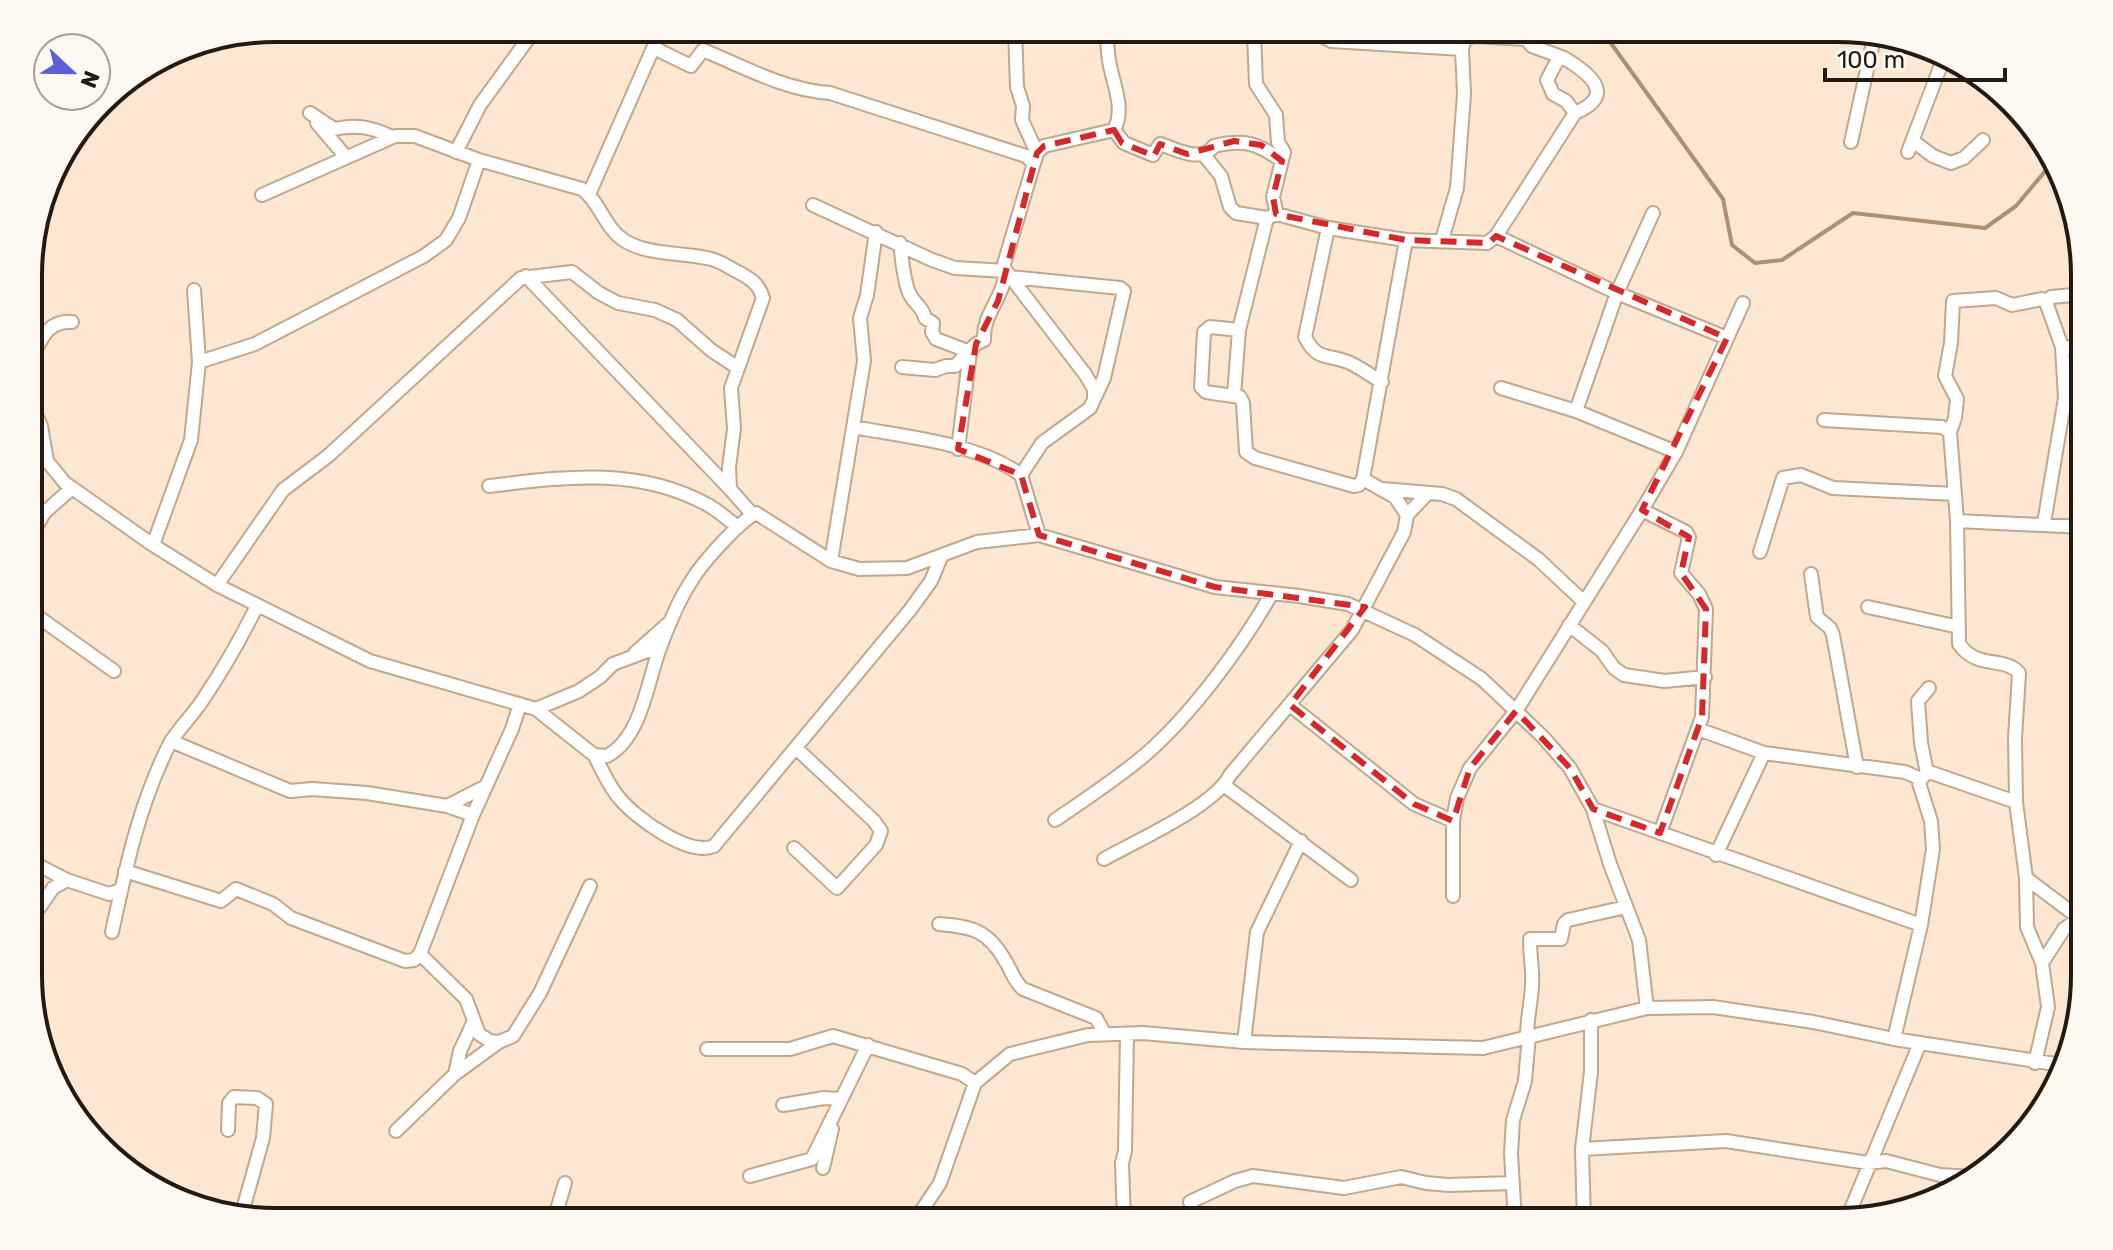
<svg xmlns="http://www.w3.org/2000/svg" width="2113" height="1250" viewBox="0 0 2113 1250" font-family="Rubik,sans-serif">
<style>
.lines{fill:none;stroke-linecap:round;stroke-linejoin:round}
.stream{stroke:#ad9073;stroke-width:4}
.minor-casing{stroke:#c0a78d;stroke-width:16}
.minor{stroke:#fff;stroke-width:12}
.marked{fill:none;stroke:#d62828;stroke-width:6;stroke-dasharray:16 10;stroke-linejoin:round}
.rim{fill:none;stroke:#241a11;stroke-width:4}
</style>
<rect width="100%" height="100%" fill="#fce7d2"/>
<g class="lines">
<!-- stream -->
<path class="stream" d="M1600,28L1723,199L1732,245L1755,263L1782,260L1853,213L1985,228L2016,206L2052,163"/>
<!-- minor casing -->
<g class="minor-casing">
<path id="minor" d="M1015,28L1017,87L1023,106L1022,120L1037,153
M1105,28C1108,39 1107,49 1109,60C1112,83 1126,107 1114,130L1124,143L1153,155L1160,144C1176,149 1201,164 1214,146C1244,139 1258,143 1282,161
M1223,28L1248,29L1254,33L1256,84L1276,115L1278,142L1284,152L1273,197L1277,214
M1283,28L1316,33L1331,41L1462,49
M654,48L691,66L703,50C744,67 785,90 830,93L1026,156L1032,162
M310,113L334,129C355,124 372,127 392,137
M317,123L346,157
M1913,141L1933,156L1951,163L1964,158L1983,140
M1851,142L1874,38
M456,152L480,105L536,28
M1908,152L1944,57
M1203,154L1221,176L1230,207L1236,213L1267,218L1277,214L1328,228L1406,240L1487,243L1496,236L1575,113C1618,95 1589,73 1564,58L1557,61L1547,80L1553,94L1566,101L1575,113
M589,194L662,28
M262,195L395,136H415L479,160L582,189C600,202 605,229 625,241C650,256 684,252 711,259C720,261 730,268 738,272C751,279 759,284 763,298L731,388L734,429L729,467L730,489L752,514
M813,205L932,260L955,268L1006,271L1085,374L1094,389V399
M1328,228L1305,337C1317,361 1327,354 1348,362C1360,367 1371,376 1382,382
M1496,236L1617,293L1727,338
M1442,240L1457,188L1464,94L1462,49L1465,39L1474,36L1526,39L1532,46L1564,58
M900,243C902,258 903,276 908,290C911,302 923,306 925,318L933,323L932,332L936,339L970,352
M526,276L730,489
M1011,277L1120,288L1124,291L1104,378L1090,408L1042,443L1021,475L1039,535
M2046,302L2051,297L2084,294
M1239,330L1210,327L1204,332L1201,387L1206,392L1240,397L1243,403L1246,452L1255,458L1354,486L1359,485L1363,479L1406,240
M2062,347L2084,348
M30,361C41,341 46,320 72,322
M199,362L255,344L424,256L446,240L459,218L479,160
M902,367L935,370L946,366H955L976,344L984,340C982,311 1010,293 1004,264L1037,153L1044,146L1114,130
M1501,388L1576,411L1676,452
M1234,395L1239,330L1267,218
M2065,398L2084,396
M30,401L41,426L47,461L65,483L153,545L217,585L370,661L536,709L594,755L607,756C642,737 647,682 660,648C668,626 679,599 692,580C702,563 739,522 756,513L831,561L859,569L907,568L977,542L1039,535L1215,587L1299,596L1348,604L1415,635L1482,679L1543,737L1570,768L1593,809L1610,864L1639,940L1647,1008
M1576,411L1617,293L1653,213
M1824,420L1942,427L1950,432L1957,521L1959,644C1977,670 2005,656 2019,673L2015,738L2016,802L2026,878L2027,927L2042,963L2048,1007L2035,1063
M853,427C906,437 978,443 1021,475
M1950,432L1955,418L1957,399L1945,376L1951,343L1953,301L1996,298L2012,305L2042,299L2046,302L2062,347L2065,398L2044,523
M958,449L970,352
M1363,479L1395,497L1407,515
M489,486C564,477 638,466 708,505C719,511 728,520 738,527
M1382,489L1442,494L1456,499L1538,559L1584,602
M1642,510L1686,532L1689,537L1681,573L1699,594L1706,609L1702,717L1660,833
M1957,521L2084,527
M30,538L44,513L72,488
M153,545L191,440L199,362L194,290
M1760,552L1783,478L1801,475L1833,488L1955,494
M831,561L864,361L860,318L867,295L876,232
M1811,574L1817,617L1830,628L1833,635L1857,767
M217,585L283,490L328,456L521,278L572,272L599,293L618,303L655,310L677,320L711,350L738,368
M1868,607L1959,627
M30,611L114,671
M1569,625L1602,651L1614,668L1624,675L1665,681L1705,677
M635,653L671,621
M1290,705L1414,804L1453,821
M536,709L579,691L600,677L613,664L661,646
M1698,729L1764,753L1905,772L1921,779
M171,741L290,791L312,789L367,793L447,806L473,815
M594,755C602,769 609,787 620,799C636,818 689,857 714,846L910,610L931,581L942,555
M1927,773L1921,743L1918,701L1929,688
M1921,779L1927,773H1932L2016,802
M1225,786L1351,880
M447,806L486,786
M1593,809L1921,925L1894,1039
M1055,820C1086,799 1118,778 1146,754C1191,715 1243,645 1272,593
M794,848L837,888L876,845L881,831L874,821L797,749
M1716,855L1764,753
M1104,859C1136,841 1215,806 1230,775L1352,630L1404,532L1407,515L1428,493
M30,861L67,880L109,894L121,890
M125,871L221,901L236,889L273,904L291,918L405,961L414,960L420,954
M2026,878L2079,918
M1453,896V821L1457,798L1470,768L1516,711L1642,510L1676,452L1743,303
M30,921L53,888L67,880
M939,924C973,927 988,930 1006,962C1012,972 1014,981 1023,989L1096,1018L1105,1034
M1921,925L1933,849L1931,821L1919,783L1921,779
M112,932C126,867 139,805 169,745C178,729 192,716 202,701C223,670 241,638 257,606
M2042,963L2064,929L2084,915
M1527,1036C1527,1014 1534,992 1532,971C1531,960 1530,950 1530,939H1561L1564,924L1568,920L1626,907
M499,1042L490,1041L479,1034L466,999L420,954L473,815L512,729L520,704
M1244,1042L1257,932L1301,841
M707,1049H790L833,1036L962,1074L975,1083
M455,1074L460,1051L473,1023
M783,1105L824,1098L840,1099
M228,1130L229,1103L234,1097L257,1098L266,1104L263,1138L242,1213
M396,1131L455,1074L499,1042L513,1036L540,993L590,886
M1582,1149L1726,1141L1868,1163L1886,1161L1940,1175L1973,1177
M823,1168L832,1129
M750,1176L812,1159L868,1045
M1190,1202L1235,1181L1253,1176L1344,1188L1401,1177L1426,1183L1448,1185L1513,1183
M1846,1221L1920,1043
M543,1222L557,1210L565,1183
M914,1222L940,1183L975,1083L1010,1054L1088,1035L1143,1033L1244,1042L1483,1048L1647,1008L1713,1007L1813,1022L1894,1039L2062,1065
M1124,1222L1122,1163L1125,1151L1127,1034
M1515,1222L1511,1153L1513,1120L1525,1081L1529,1035
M1584,1222L1582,1149L1591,1072V1020"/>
</g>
<!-- minor -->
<use href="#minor" class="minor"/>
</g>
<!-- marked area -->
<path class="marked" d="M1114,130L1122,143L1154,156L1160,144L1187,154L1234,141L1261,145L1282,161L1273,197L1276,214L1406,240L1489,243L1496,236L1727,338L1642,510L1689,537L1681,573L1706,609L1702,717L1660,833L1593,809L1570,768L1516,711L1470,768L1453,821L1414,804L1290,705L1365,607L1215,587L1039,535L1021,475L958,449L976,344L998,301L1037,153L1044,146Z"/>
<!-- crop -->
<path d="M0 0H2113V1250H0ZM275 42H1838A233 233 0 0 1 2071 275V975A233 233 0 0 1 1838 1208H275A233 233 0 0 1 42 975V275A233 233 0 0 1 275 42Z" fill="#fdf8f2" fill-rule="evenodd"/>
<path class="rim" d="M275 42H1838A233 233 0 0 1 2071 275V975A233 233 0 0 1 1838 1208H275A233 233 0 0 1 42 975V275A233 233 0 0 1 275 42Z"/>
<!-- north arrow -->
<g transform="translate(72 72) rotate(112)"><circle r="38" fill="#fdf8f2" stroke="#a69f98" stroke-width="2"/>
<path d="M0-6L14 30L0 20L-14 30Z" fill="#5d5fd7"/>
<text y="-12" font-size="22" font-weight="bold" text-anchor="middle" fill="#241a11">N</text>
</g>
<!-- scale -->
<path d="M1825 68v12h180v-12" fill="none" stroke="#241a11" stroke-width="4"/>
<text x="1837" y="68" font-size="24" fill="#241a11" stroke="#fdf8f2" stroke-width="6" paint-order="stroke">100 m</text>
</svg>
